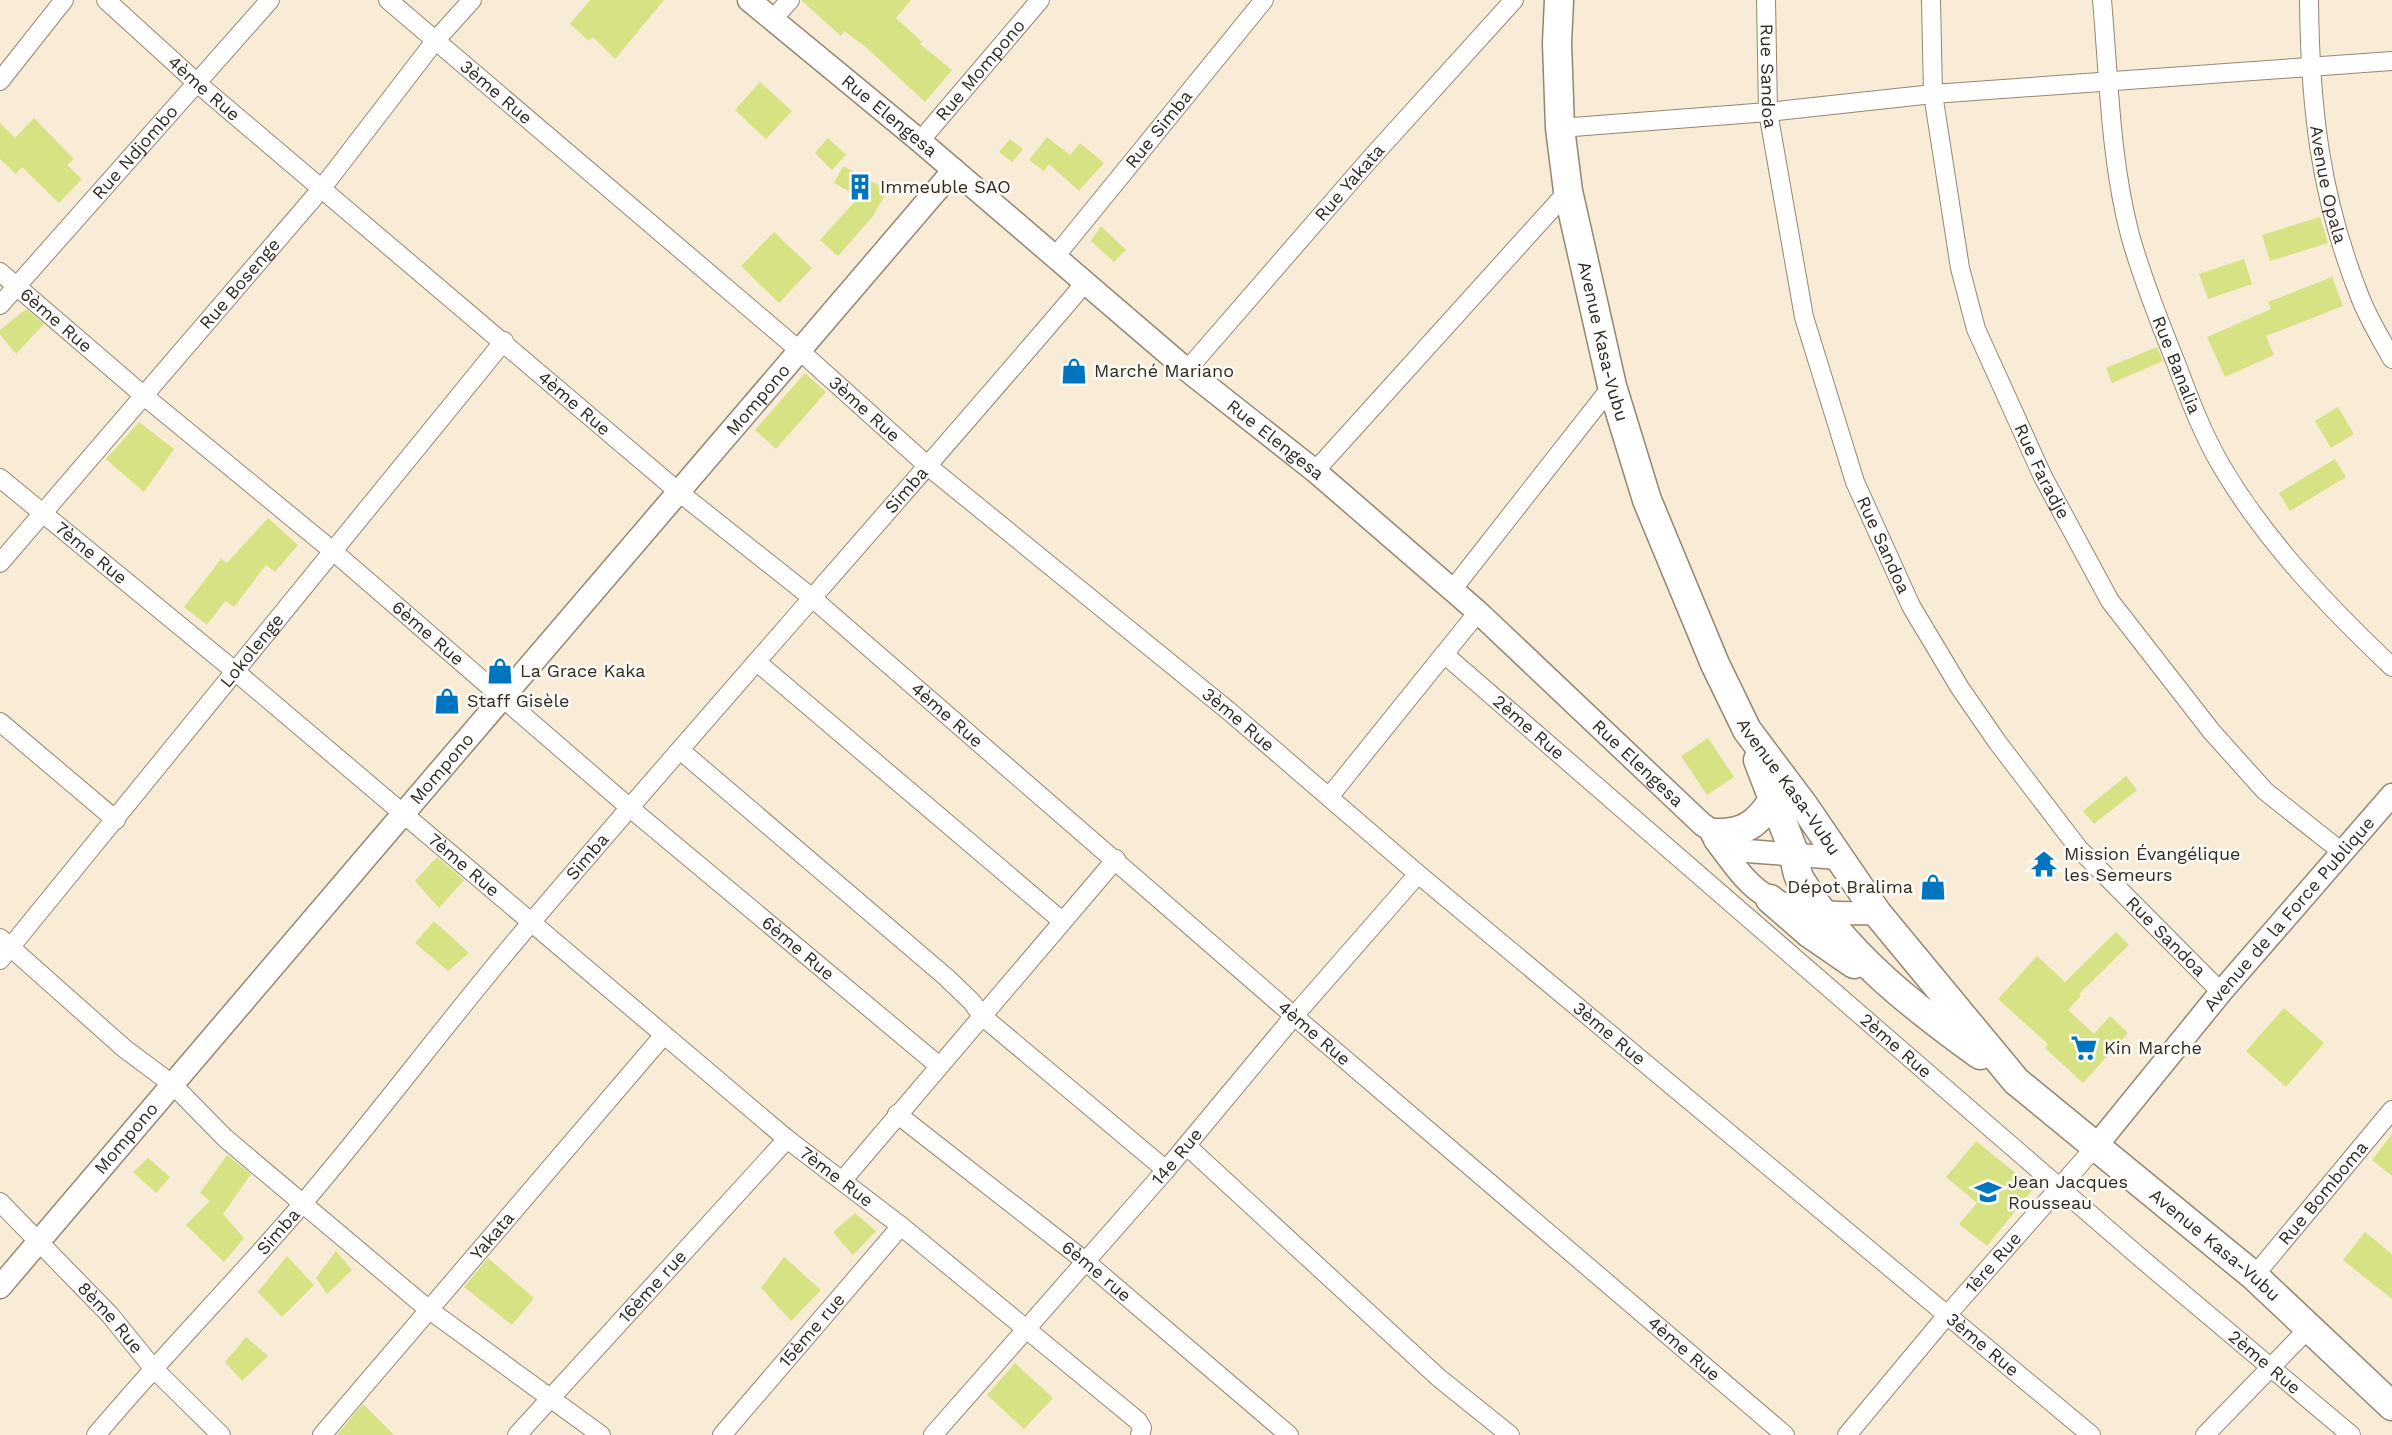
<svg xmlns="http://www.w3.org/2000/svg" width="2392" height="1435" viewBox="0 0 2392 1435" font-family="'Work Sans',sans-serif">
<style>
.building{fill:#d6e283}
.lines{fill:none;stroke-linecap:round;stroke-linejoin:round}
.minor-casing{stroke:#938774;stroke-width:20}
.tertiary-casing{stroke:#938774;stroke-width:25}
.primary-casing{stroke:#938774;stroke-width:31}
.minor{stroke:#fff;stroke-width:18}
.tertiary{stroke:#fff;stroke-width:22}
.primary{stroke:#fff;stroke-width:28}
.labels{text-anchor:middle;stroke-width:5;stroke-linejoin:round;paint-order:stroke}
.street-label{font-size:18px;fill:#302b23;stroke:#fdfbf6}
.poi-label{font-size:18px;fill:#302b23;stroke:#fdfbf6;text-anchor:start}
</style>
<rect width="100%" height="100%" fill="#f9ecd6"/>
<!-- building -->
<path class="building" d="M590,0H664L615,59L593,37L589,41L570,24Z
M801,0H911L896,18L922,42L920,44L952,70L925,102L867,48L844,31L841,36Z
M760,82L792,111L766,139L735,110Z
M34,118L74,159L67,165L82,179L59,203L22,167L16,174L0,159V123L15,138Z
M1047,137L1070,155L1080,143L1104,163L1079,191L1049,164L1044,171L1029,160Z
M828,138L846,155L832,170L815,153Z
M1010,139L1023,149L1012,162L999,152Z
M843,166L888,190L873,216L838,256L820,240L859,197L834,183Z
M2320,217L2328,243L2270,261L2262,235Z
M1101,226L1126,250L1114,262L1091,241Z
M774,232L812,268L779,303L741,266Z
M2244,259L2252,284L2208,299L2199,274Z
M2332,277L2343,306L2266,336L2274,355L2225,377L2207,337L2271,309L2268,302Z
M26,309L44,324L16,354L0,334V330Z
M2157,347L2163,361L2112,383L2106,368Z
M805,373L826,392L776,449L755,430Z
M2338,407L2354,434L2331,448L2315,421Z
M139,422L174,449L144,492L106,459Z
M2335,459L2346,477L2290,511L2279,493Z
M268,518L298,545L275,572L266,565L234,607L225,601L207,625L184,607L221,559L227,563Z
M1708,738L1734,777L1707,795L1681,756Z
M2126,776L2137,790L2094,824L2083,811Z
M437,857L464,880L439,908L415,881Z
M434,921L469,953L448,971L415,943Z
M2116,932L2129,945L2079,994L2081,996L2068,1010L2094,1034L2110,1016L2128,1033L2083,1083L2045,1048L2048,1044L1998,999L2037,956L2065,982Z
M2284,1008L2324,1043L2286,1087L2246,1051Z
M2392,1134V1176L2372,1160Z
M1976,1141L2034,1188L1987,1246L1959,1224L1977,1203L1946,1177Z
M227,1155L251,1174L223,1214L244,1238L224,1262L186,1225L210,1201L200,1193Z
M148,1158L170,1177L156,1193L133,1172Z
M855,1213L876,1231L853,1255L833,1232Z
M2365,1232L2392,1254V1299L2343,1260Z
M336,1251L352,1270L327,1294L316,1278Z
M287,1256L314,1285L282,1317L258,1292Z
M784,1257L821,1290L791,1321L761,1288Z
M488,1258L534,1298L512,1325L464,1287Z
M246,1337L268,1356L242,1381L225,1362Z
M1015,1363L1053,1398L1024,1429L987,1395Z
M363,1404L394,1435H337Z"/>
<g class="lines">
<!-- minor casing -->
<g class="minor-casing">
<g id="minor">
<path id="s1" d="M106,0L197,83L680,493L811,597L1294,1016L1785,1435"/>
<path id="s2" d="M388,0L800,351L929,467L1230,712L1418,874L2091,1435"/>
<path id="s3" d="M1766,0L1768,112L1804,317L1855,482L1911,606L1960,688L1998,743L2079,849L2221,992"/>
<path id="s4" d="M1931,0L1933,94L1960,268L1976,329L2043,477L2110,601L2212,732L2265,791L2342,852"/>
<path id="s5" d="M2102,0C2109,78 2110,159 2130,235C2142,278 2159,321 2176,363C2189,398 2203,435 2222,467C2267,543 2329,607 2392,667"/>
<path id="s6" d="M2309,0C2310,108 2320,196 2360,297C2368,318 2381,339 2392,359"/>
<path d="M772,20L790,0"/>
<path d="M0,81L64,0"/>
<path d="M1560,128L1768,112L1933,94L2392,61"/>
<path id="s7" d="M920,141L1040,0"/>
<path id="s8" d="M1054,258L1264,0"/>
<path id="s9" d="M0,272L143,395L334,552L630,808L938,1065"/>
<path id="s10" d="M0,305L270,0"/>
<path id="s11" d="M1187,370L1370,159L1514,0"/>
<path d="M1315,471L1568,191"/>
<path id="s12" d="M0,478L236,672L787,1139L901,1226L1138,1421L1142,1428L1140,1435"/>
<path id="s13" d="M0,563L322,188L435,41L472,0"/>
<path d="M1452,590L1612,386"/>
<path id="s14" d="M1444,654L2143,1260L2351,1435"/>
<path d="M757,662L1062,921"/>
<path d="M0,722L116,820"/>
<path d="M680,750L946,977L972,1002L982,1016L1166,1170"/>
<path d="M1329,797L1478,612"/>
<path d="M0,938L125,1049L172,1084L225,1138L428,1309L601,1435"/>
<path id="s15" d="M0,960L504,341"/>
<path id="s16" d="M897,1114L1085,1261L1289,1435"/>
<path d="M1187,1146L1439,1378L1510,1435"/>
<path d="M842,1181L1116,859"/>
<path id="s17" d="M0,1202L110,1315L153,1368L221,1435"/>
<path id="s18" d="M2254,1276L2392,1110"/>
<path id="s19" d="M96,1435C163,1355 237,1281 304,1202C383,1109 456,1010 535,918C716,705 903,497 1084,284"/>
<path id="s20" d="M322,1435L663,1036"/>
<path id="s21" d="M517,1435L787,1139"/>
<path id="s22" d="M722,1435L901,1226"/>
<path id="s23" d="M933,1435L1166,1170L1294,1016L1418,874"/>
<path id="s24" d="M1847,1435L1948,1314L2096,1146"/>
<path d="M2205,1435L2310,1327"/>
</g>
</g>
<!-- tertiary casing -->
<g class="tertiary-casing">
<g id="tertiary">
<path id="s25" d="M749,0L920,141L1187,370L1315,471L1478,612L1703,825L1747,851L1838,858"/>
<path d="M1715,840C1730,859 1747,887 1770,898C1800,914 1843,914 1877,913"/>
<path id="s26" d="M2096,1146L2221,992L2392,795"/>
<path id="s27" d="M0,1287C316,913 637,543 954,170"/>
</g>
</g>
<!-- primary casing -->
<g class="primary-casing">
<g id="primary">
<path id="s28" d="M1559,0L1557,43L1560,128L1568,191L1612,386L1647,500L1715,664L1747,730L1804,806L1877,913L2016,1081L2254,1276L2392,1406"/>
<path d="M1758,760C1769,790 1782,820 1793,850C1796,859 1795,872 1801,881C1844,953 1912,1006 1980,1055"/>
<path d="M1715,833C1744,834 1757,824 1773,800"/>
<path d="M1770,899L1809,933L1854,964"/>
</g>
</g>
<!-- minor -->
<use href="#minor" class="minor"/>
<!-- tertiary -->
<use href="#tertiary" class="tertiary"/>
<!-- primary -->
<use href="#primary" class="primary"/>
</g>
<!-- icons -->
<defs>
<g id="building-bare" transform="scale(2.07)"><path d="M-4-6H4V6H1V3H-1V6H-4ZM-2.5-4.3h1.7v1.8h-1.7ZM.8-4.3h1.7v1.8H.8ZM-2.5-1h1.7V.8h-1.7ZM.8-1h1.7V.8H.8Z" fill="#0075bf" stroke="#fdfbf6" stroke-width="2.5" paint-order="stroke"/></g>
<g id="shop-bare" transform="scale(2.07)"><path d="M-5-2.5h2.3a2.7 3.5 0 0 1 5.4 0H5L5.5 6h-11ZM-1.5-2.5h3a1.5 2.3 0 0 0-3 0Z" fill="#0075bf" stroke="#fdfbf6" stroke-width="2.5" paint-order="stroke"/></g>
<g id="temple-bare" transform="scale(2.07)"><path d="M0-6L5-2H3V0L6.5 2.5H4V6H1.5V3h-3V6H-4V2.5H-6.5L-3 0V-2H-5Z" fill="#0075bf" stroke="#fdfbf6" stroke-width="2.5" paint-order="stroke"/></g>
<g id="supermarket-bare" transform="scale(2.07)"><path d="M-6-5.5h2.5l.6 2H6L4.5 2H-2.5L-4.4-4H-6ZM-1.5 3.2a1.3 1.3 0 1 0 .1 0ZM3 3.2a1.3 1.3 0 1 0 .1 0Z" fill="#0075bf" stroke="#fdfbf6" stroke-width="2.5" paint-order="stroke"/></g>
<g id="school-bare" transform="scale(2.07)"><path d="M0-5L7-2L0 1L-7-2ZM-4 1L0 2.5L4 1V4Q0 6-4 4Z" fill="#0075bf" stroke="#fdfbf6" stroke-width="2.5" paint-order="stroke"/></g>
</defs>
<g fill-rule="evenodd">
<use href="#building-bare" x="860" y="187"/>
<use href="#shop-bare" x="1074" y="371"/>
<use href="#shop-bare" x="500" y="671"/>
<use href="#shop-bare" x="447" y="701"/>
<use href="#temple-bare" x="2044" y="864"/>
<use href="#shop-bare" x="1933" y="887"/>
<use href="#supermarket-bare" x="2084" y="1048"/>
<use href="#school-bare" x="1988" y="1192"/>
</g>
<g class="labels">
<!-- street labels -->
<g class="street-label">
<text dy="6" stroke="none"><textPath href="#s7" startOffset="93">Rue Mompono</textPath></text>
<text dy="6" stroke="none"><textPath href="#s3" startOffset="76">Rue Sandoa</textPath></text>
<text dy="6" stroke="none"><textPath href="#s1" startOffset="132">4ème Rue</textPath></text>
<text dy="6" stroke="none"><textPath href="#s2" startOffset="142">3ème Rue</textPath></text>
<text dy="6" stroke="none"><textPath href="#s25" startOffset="182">Rue Elengesa</textPath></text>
<text dy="6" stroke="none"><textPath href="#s8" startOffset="166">Rue Simba</textPath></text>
<text dy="6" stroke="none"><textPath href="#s10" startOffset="204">Rue Ndjombo</textPath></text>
<text dy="6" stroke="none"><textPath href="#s11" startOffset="248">Rue Yakata</textPath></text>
<text dy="6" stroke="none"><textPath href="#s6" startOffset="186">Avenue Opala</textPath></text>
<text dy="6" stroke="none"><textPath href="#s13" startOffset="368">Rue Bosenge</textPath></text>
<text dy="6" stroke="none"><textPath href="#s9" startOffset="74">6ème Rue</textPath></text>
<text dy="6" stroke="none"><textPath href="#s28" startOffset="346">Avenue Kasa-Vubu</textPath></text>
<text dy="6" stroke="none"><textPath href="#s5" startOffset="375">Rue Banalia</textPath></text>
<text dy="6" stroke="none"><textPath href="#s27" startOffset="1167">Mompono</textPath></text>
<text dy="6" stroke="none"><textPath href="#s1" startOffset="618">4ème Rue</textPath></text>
<text dy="6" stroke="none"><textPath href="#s2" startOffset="628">3ème Rue</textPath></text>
<text dy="6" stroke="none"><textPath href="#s25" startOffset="686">Rue Elengesa</textPath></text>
<text dy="6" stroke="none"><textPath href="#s4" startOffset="490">Rue Faradje</textPath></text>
<text dy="6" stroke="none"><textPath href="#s19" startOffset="1245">Simba</textPath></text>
<text dy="6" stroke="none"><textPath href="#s3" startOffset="562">Rue Sandoa</textPath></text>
<text dy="6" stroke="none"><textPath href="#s12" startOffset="118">7ème Rue</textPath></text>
<text dy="6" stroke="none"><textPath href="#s9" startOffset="560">6ème Rue</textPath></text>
<text dy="6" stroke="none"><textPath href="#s15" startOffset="399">Lokolenge</textPath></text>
<text dy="6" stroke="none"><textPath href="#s1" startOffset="1104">4ème Rue</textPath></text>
<text dy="6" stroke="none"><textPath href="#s2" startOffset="1114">3ème Rue</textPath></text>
<text dy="6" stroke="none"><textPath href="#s14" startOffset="112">2ème Rue</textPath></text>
<text dy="6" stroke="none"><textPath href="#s25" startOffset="1172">Rue Elengesa</textPath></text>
<text dy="6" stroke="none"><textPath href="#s27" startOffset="681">Mompono</textPath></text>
<text dy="6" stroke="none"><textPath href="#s28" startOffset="832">Avenue Kasa-Vubu</textPath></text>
<text dy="6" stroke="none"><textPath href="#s19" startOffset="759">Simba</textPath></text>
<text dy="6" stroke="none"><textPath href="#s12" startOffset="604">7ème Rue</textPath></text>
<text dy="6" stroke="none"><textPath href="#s26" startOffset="302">Avenue de la Force Publique</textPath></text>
<text dy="6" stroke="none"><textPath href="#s3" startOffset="1048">Rue Sandoa</textPath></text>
<text dy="6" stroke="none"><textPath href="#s9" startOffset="1046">6ème Rue</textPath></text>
<text dy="6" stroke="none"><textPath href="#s2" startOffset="1600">3ème Rue</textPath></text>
<text dy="6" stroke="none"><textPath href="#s1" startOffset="1590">4ème Rue</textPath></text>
<text dy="6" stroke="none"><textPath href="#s14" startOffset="598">2ème Rue</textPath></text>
<text dy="6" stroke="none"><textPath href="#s27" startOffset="195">Mompono</textPath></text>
<text dy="6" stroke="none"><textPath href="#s23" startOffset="370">14e Rue</textPath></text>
<text dy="6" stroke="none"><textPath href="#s12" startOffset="1090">7ème Rue</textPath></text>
<text dy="6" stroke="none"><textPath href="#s18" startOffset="108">Rue Bomboma</textPath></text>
<text dy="6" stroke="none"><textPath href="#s19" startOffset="273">Simba</textPath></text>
<text dy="6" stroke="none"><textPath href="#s20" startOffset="262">Yakata</textPath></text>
<text dy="6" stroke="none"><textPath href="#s28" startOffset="1462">Avenue Kasa-Vubu</textPath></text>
<text dy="6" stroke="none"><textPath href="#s24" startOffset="226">1ère Rue</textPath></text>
<text dy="6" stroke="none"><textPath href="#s16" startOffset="254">6ème rue</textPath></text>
<text dy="6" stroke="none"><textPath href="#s21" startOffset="201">16ème rue</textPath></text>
<text dy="6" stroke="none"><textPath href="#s17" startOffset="160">8ème Rue</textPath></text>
<text dy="6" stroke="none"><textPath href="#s22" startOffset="138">15ème rue</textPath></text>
<text dy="6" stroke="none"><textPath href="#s2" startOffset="2086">3ème Rue</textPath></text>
<text dy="6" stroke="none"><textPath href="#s1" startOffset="2076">4ème Rue</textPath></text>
<text dy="6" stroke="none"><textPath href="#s14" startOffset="1084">2ème Rue</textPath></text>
</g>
<!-- poi labels -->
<g class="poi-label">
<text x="880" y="193">Immeuble SAO</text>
<text x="1094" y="377">Marché Mariano</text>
<text x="520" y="677">La Grace Kaka</text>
<text x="467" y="707">Staff Gisèle</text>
<text x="2064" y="860">Mission Évangélique<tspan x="2064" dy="21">les Semeurs</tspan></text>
<text x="1913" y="893" text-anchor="end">Dépot Bralima</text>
<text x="2104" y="1054">Kin Marche</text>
<text x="2008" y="1188">Jean Jacques<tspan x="2008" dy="21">Rousseau</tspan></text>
</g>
</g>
</svg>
